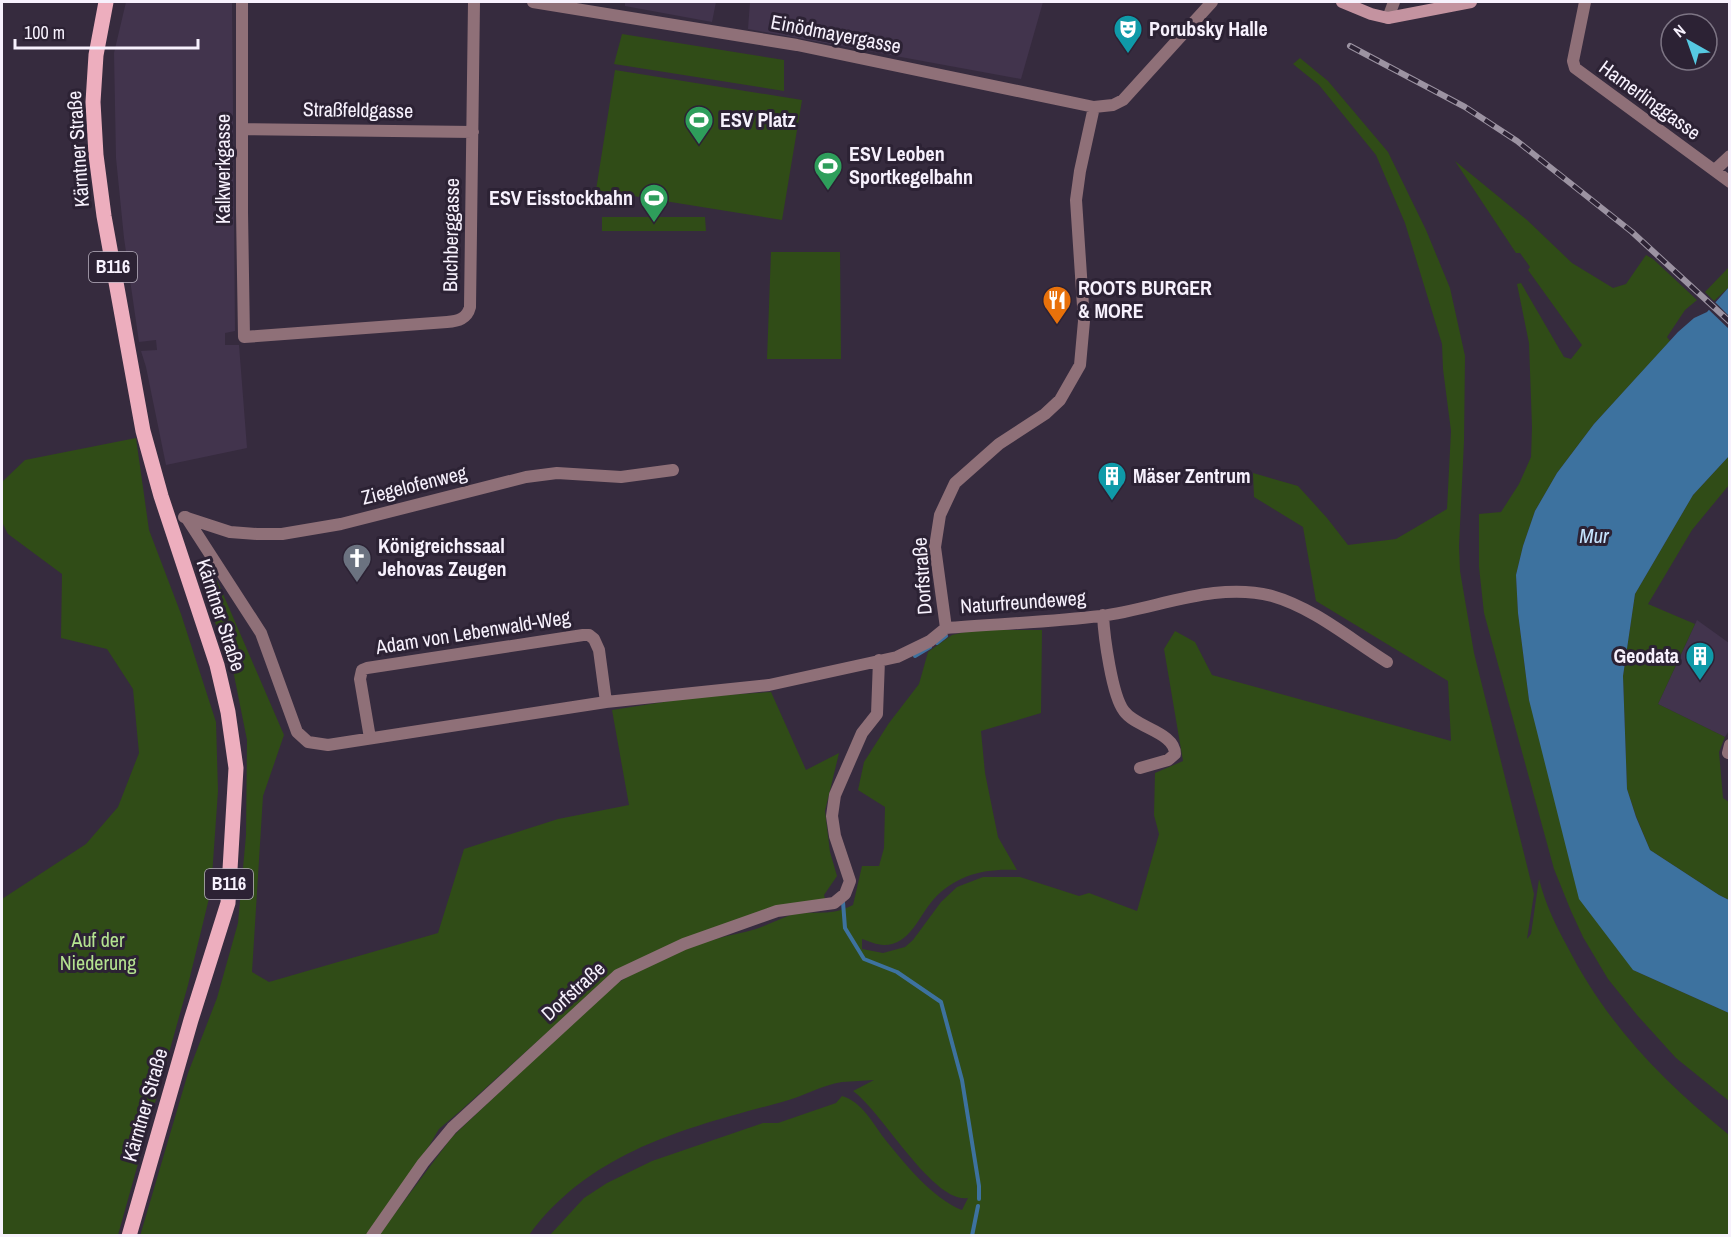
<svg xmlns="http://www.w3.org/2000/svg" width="1731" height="1237" viewBox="0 0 1731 1237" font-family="'Archivo Narrow',sans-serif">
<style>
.built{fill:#42344d}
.green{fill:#304c17}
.water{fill:#3d729f}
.pier{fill:#362b3e}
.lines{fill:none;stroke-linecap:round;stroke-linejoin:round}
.stream{stroke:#3d729f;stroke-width:4}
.street{stroke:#8f7078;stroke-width:12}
.secondary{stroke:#c493a0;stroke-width:12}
.primary{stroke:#edaebe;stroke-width:15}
.rail-casing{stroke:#9c93a2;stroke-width:6}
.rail{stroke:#2c2234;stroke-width:4;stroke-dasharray:11;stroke-linecap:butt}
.labels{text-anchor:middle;stroke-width:6;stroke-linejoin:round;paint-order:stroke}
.shield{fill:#2c2234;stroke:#bab3c1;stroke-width:1.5}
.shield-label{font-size:18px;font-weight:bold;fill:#f7f1fd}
.poi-label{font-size:20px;font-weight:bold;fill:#f7f1fd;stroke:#2c2234;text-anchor:start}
.street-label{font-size:20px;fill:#f7f1fd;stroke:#2c2234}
.park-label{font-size:20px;fill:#b4e390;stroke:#2c2234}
.water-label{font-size:21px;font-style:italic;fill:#c6e4fe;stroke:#2c2234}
</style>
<rect width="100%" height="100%" fill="#362b3e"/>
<!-- built -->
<path class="built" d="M126,2H232L235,331L225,333V345H239L247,448L166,465L146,367L141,351L157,350L156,340L139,342L124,238L116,158L114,53Z
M625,2H716L712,22L625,6Z
M750,2H1043L1021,79L748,29Z
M1697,620L1729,643L1730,729L1725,737L1658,704Z"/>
<!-- green -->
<path class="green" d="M622,34L784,60V91L614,64Z
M1300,58L1328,81L1388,152L1426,230L1450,288L1465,356L1464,441L1459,546L1460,571L1474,653L1534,894L1527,939L1531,934L1539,879C1545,903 1555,924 1567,946C1608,1026 1661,1079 1729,1135V1235H550L584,1198L607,1183L652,1161L763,1123H778L836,1103L842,1096C862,1102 872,1122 884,1138C903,1162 933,1199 962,1210L968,1198C933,1204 881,1110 853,1091L874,1080C864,1081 853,1081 842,1082C822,1085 802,1097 782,1102C686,1128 591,1151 529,1235L378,1236L452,1137L608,989C642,967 677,950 716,939C729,935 743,933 756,929C768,925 779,919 791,915C815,909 828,918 853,905L862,866H879L884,848L885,807L858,790L864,762L889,723L919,684L928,652L952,635L974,630H1042L1041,713L981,731L985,773L998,837L1017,870C985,868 955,875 933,900C919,916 910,945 884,945C877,945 868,941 862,939V949L883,953L905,947L913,940L941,902L957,887L983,877H1020L1079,896L1089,893L1137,911L1159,834L1154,815L1155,773L1183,761L1164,649L1175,631L1195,642L1212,675L1451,741L1448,681L1316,601L1303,527L1254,497L1253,473L1298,486L1327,518L1348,545L1396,539L1447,509L1451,431L1443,369L1442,344L1405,223L1376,155L1319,85L1293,64Z
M615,70L802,100L782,220L596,190Z
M1455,161L1527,220L1572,263L1613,288L1626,284L1646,255L1653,259L1697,300L1685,310L1667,337L1670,341L1594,424L1557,473L1535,511L1523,546L1516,575L1518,613L1529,700L1633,970L1729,1013V1101L1676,1058L1637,1015L1608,979L1583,937L1571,911L1554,869L1484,613L1479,567V514L1501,512L1519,484L1531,457L1532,427L1529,343L1517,284L1521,283L1564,357L1571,359L1582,345L1528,270L1530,267L1520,253H1516Z
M602,217H705L706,231H602Z
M771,252H840L841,359H767Z
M1729,267V287L1714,301L1705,292Z
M136,438L149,530L181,614L216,722L218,791L211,890L188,985L118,1235H2V899L86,844L118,807L139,753L133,689L107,649L61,638L62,574L8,534L2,522V482L25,460Z
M1729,456V485L1692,530L1648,604L1695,624L1658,704L1725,737L1719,752L1723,798L1729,802V900L1719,895L1650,850L1636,816L1627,789L1623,676L1635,594L1693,495Z
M217,580L284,735L263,796L252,972L269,982L438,933L464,849L558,819L629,805L612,710L696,697L771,692L806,770L839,753L825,811L830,852L837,876L824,895L826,902L809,904L610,976L459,1112L439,1129L429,1146L366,1235L140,1236L188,1073L217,998L238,923L246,835L247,740L234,675L202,586Z"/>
<!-- water -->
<path class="water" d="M1729,287V456L1693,495L1635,594L1623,676L1627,789L1636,817L1650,850L1719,895L1729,900V1013L1633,970L1579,899L1529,700L1518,613L1516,575L1523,546L1535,511L1557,473L1594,424L1635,379L1678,332L1694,318L1707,312Z"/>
<!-- pier -->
<path class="pier" d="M1714,301L1729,316V329L1707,308Z"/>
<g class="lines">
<!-- stream -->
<path class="stream" d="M937,643L946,636
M915,656L930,647
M843,902L845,928L864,959L897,972L941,1002L962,1080L979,1186V1199
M972,1236L978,1206"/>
<!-- street -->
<path class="street" d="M242,2V212L244,337L447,322C458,321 467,319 470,307L474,2
M533,2L797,45L1094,107
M1585,2L1573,61L1575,68L1730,182
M1388,18L1394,2
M243,129L473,132
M1715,170L1730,156
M184,517L230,532L257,534H282L341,524L526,477L557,473L621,477L673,470
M186,517L261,633L297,732L308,742L328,745L606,702L769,685L897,657L930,641L946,628L935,547L940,515L955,483L999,444L1045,414L1060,400L1080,365L1084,321L1076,200L1080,171L1094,107L1113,105L1123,100L1212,2
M1103,615C1104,636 1112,696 1124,711C1136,728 1175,732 1175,754L1168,760L1140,768
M946,628C997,624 1049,622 1101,616C1157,609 1215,581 1272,596C1314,608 1350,639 1387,662
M370,738L360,679L362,670L367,668L583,635H589L594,639L599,650L606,702
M1728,753L1730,745
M372,1236L423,1163L452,1128L618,975L684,944L777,911L834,903L845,894L850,881L835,836L832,816L835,795L862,733L877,714L879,660"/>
<!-- secondary -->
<path class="secondary" d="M1342,2L1371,14L1388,18L1471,2"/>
<!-- primary -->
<path class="primary" d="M106,2L96,55L93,102L96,155L104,216L143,431L161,496L217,665L228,712L236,768L228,903L191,1020L129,1236"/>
<!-- rail casing -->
<g class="rail-casing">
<path id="rail" d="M1350,46L1465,107L1517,141L1632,232L1730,322"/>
</g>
<!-- rail -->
<use href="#rail" class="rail"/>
</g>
<!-- icons -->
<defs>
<g id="theatre-pin" transform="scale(1.5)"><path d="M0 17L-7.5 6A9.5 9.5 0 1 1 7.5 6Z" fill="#0f9aa8" stroke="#2c2234"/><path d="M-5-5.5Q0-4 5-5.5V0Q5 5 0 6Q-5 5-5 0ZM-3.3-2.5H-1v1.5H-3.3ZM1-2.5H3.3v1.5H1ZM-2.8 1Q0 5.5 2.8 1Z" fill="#fff"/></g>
<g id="stadium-pin" transform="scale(1.5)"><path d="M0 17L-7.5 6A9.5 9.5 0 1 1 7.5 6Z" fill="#2e9e5b" stroke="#2c2234"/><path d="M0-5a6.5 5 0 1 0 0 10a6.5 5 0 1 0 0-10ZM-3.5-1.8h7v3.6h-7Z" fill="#fff"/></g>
<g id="restaurant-pin" transform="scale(1.5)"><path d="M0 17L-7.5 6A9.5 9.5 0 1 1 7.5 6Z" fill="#e8710a" stroke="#2c2234"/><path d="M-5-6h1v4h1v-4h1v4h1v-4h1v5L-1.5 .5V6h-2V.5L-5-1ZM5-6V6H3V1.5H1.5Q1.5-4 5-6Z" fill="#fff"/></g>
<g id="building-pin" transform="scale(1.5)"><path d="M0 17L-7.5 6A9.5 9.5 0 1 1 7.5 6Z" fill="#0f9aa8" stroke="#2c2234"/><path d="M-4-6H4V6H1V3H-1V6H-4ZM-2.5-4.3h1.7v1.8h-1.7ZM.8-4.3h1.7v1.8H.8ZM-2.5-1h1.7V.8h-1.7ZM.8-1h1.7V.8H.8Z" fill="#fff"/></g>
<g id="church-pin" transform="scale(1.5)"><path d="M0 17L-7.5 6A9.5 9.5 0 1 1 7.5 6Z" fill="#6b7280" stroke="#2c2234"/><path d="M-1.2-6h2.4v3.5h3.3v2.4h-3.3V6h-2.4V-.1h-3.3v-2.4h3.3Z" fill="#fff"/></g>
</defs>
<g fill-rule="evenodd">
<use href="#theatre-pin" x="1128" y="29"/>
<use href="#stadium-pin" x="699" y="120"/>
<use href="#stadium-pin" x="828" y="166"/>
<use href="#stadium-pin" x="654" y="198"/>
<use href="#restaurant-pin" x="1057" y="300"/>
<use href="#building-pin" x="1112" y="476"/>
<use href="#church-pin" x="357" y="558"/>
<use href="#building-pin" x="1700" y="656"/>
</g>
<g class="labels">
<!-- shield labels -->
<g class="shield">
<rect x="89" y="252" width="48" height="30" rx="4.5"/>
<rect x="205" y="869" width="48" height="30" rx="4.5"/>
</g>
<g class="shield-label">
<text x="113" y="273">B116</text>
<text x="229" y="890">B116</text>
</g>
<!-- poi labels -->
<g class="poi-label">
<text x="1149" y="36">Porubsky Halle</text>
<text x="720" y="127">ESV Platz</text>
<text x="849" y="161">ESV Leoben<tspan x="849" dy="23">Sportkegelbahn</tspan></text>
<text x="633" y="205" text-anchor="end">ESV Eisstockbahn</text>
<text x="1078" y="295">ROOTS BURGER<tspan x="1078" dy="23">&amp; MORE</tspan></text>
<text x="1133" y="483">Mäser Zentrum</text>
<text x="378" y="553">Königreichssaal<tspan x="378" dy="23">Jehovas Zeugen</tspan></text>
<text x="1679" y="663" text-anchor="end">Geodata</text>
</g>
<!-- street labels -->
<g class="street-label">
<text transform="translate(836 34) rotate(11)" y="7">Einödmayergasse</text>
<text transform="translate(1650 100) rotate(36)" y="7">Hamerlinggasse</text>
<text transform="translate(358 110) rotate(1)" y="7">Straßfeldgasse</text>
<text transform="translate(78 149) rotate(-94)" y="7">Kärntner Straße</text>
<text transform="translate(223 169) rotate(-90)" y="7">Kalkwerkgasse</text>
<text transform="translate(451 235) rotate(-89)" y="7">Buchberggasse</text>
<text transform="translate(414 485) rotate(-14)" y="7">Ziegelofenweg</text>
<text transform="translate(922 576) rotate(-94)" y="7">Dorfstraße</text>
<text transform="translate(1023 602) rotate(-4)" y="7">Naturfreundeweg</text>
<text transform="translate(221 615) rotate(72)" y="7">Kärntner Straße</text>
<text transform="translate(473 632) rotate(-9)" y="7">Adam von Lebenwald-Weg</text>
<text transform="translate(573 991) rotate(-42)" y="7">Dorfstraße</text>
<text transform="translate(145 1105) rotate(-74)" y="7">Kärntner Straße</text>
</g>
<!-- park labels -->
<g class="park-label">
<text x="98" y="947">Auf der<tspan x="98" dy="23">Niederung</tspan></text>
</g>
<!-- water labels -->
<g class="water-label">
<text x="1594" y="543">Mur</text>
</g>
</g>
<!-- border -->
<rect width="1731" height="1237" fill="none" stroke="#f7f1fd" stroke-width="6"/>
<!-- north arrow -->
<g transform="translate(1689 42) rotate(320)"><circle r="28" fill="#2c2234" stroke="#7d7584" stroke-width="1.5"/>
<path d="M0-4.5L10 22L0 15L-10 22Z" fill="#56c9e1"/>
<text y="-9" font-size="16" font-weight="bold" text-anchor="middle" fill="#f7f1fd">N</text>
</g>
<!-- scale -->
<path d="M15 39v9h183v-9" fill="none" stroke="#f7f1fd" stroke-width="3"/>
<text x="24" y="39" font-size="18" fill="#f7f1fd" stroke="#2c2234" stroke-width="4.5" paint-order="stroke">100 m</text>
</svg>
